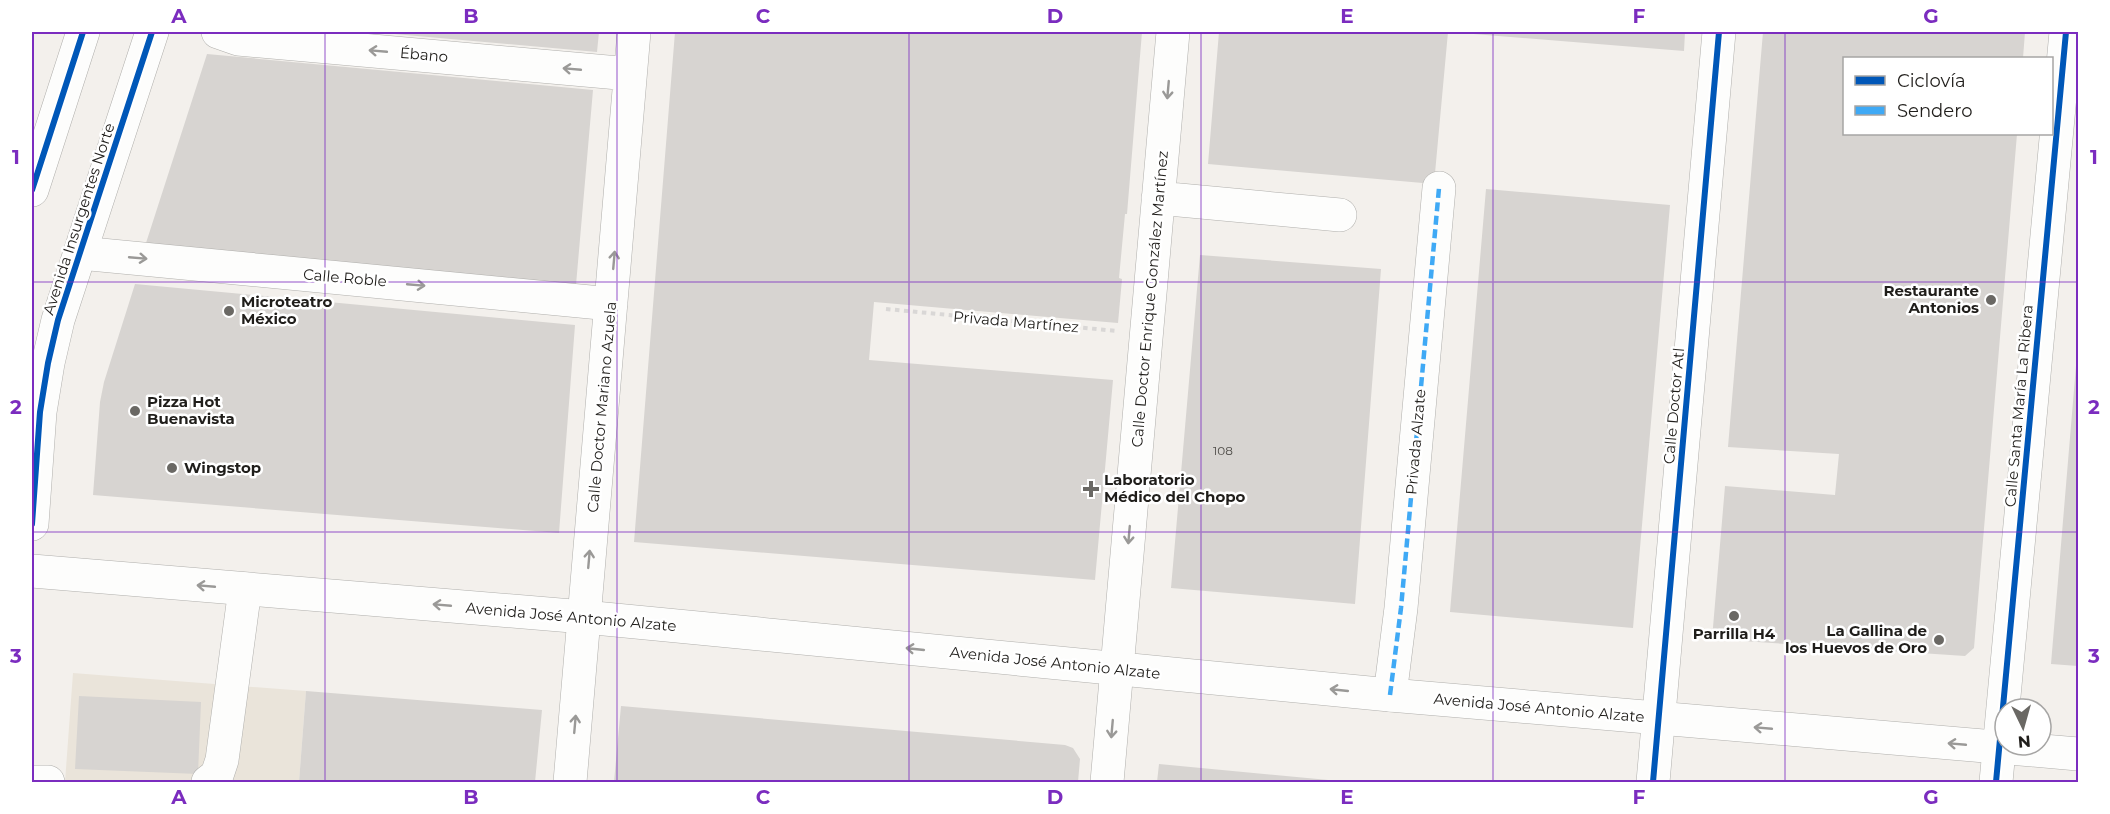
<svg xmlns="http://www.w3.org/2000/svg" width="2110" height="814" viewBox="0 0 2110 814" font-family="Montserrat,sans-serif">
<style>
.built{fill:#eae4da}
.building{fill:#d7d4d1}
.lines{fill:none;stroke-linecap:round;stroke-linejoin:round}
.minor-casing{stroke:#b0afac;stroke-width:34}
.major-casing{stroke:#b0afac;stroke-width:34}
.path{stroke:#d9d7d6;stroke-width:4;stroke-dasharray:4.5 4.5;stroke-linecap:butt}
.minor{stroke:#fdfdfc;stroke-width:33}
.major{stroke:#fdfdfc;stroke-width:33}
.quiet{stroke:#3fa9f5;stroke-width:4.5;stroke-dasharray:9 4.5;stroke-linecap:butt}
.cycleway-casing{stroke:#fff;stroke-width:10}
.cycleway{stroke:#0057b8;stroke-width:6}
.oneway{stroke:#9a9997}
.grid{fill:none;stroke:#7b2cbf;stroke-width:1.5;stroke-opacity:0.55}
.poi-dot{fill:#6a6864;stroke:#fff;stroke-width:2}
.labels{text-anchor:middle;stroke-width:5;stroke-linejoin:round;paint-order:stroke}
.number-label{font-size:12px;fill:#4e4c48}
.street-label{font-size:15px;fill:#201e1b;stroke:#fff}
.poi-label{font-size:15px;font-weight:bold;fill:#201e1b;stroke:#fff;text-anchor:start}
.neatline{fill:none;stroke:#7b2cbf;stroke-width:2}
.grid-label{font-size:20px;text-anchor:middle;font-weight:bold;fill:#7b2cbf}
</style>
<rect width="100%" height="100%" fill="#f3f0ec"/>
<!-- built -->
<path class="built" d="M73,673L306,691L299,782H65Z"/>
<!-- building -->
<path class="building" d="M383,32H599L597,52L383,33Z
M675,32H1142L1127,214H1125L1119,278L1122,279L1118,323L874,302L869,360L1113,380L1095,580L634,542Z
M1219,32H1448L1434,184L1208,164Z
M1461,32H1685L1684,51L1461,33Z
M1763,32H2025L2023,58H1844V134H2017L1974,648L1965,656L1712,639L1725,486L1835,495L1839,454L1728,447Z
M207,54L593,90L576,285L145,246Z
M1486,189L1670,205L1633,628L1450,612Z
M1200,255L1381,269L1355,604L1171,588Z
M135,284L575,325L559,533L93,495L100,402L104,382Z
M2077,354H2078V666L2051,664Z
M306,691L542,710L535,782H299Z
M79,696L201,702L198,774L75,769Z
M621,706L1065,745L1073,748L1080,759L1078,782H614Z
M1159,764L1339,781V782H1157Z"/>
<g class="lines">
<!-- minor casing -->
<g class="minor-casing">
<path id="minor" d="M218,32L238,39L630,74
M1158,198L1340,215
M80,253L611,304
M1390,695L1401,608L1439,188
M32,782H48
M208,782L217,775L222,760L245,589
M570,782L634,32
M1107,782L1173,32
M1653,782L1719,32
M1996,782L2066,32"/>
</g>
<!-- major casing -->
<g class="major-casing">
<path id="major" d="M32,190L83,32
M32,524L40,412L48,363L58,320L152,32
M32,571L584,617L1390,695L2078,754"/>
</g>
<!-- path -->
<path class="path" d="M886,309L1117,331"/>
<!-- minor -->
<use href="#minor" class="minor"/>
<!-- major -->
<use href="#major" class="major"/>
<!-- quiet -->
<path class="quiet" d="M1390,695L1401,608L1439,188"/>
<!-- cycleway casing -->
<g class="cycleway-casing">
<path id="cycleway" d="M32,190L83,32
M32,524L40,412L48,363L58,320L152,32
M1653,782L1719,32
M1996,782L2066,32"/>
</g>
<!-- cycleway -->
<use href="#cycleway" class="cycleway"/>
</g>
<!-- one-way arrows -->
<defs><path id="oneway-shaft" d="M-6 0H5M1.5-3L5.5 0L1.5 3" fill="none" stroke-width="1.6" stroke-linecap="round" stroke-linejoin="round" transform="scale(1.5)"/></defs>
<g class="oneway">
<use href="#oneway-shaft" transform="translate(378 51) rotate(-175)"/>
<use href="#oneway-shaft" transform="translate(572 69) rotate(-175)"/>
<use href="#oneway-shaft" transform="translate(1168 90) rotate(95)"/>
<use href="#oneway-shaft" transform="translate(138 258) rotate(5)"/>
<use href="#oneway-shaft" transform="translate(614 260) rotate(-85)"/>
<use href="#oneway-shaft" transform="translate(416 285) rotate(5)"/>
<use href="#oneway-shaft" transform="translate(1129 535) rotate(95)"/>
<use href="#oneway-shaft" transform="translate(589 559) rotate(-85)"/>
<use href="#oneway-shaft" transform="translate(206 586) rotate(-175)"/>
<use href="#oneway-shaft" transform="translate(442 605) rotate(-175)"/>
<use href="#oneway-shaft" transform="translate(915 649) rotate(-174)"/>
<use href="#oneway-shaft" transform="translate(1339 690) rotate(-174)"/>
<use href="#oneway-shaft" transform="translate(575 724) rotate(-85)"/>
<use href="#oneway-shaft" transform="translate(1763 728) rotate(-175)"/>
<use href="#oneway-shaft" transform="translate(1112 729) rotate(95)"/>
<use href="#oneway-shaft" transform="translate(1957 744) rotate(-175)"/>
</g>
<!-- grid -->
<path class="grid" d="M325,32V782M617,32V782M909,32V782M1201,32V782M1493,32V782M1785,32V782M32,282H2078M32,532H2078"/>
<!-- markers -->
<g class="poi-dot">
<circle cx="1991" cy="300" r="6"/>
<circle cx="229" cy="311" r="6"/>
<circle cx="135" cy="411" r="6"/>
<circle cx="172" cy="468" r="6"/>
<path d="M1088 480h6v6h6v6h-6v6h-6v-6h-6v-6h6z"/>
<circle cx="1734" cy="616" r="6"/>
<circle cx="1939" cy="640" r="6"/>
</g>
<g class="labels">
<!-- number labels -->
<g class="number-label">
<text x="1223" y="455">108</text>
</g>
<!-- street labels -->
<g class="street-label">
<text transform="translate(424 55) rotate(5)" y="5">Ébano</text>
<text transform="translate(79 219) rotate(-72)" y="5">Avenida Insurgentes Norte</text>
<text transform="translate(345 278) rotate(5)" y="5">Calle Roble</text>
<text transform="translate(1150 299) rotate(-85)" y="5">Calle Doctor Enrique González Martínez</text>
<text transform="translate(1016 322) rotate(5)" y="5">Privada Martínez</text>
<text transform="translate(1674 406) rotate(-85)" y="5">Calle Doctor Atl</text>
<text transform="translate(2019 406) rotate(-85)" y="5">Calle Santa María La Ribera</text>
<text transform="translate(602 407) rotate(-85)" y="5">Calle Doctor Mariano Azuela</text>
<text transform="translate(1416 442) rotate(-85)" y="5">Privada Alzate</text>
<text transform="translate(571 617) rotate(5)" y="5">Avenida José Antonio Alzate</text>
<text transform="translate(1055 663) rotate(6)" y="5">Avenida José Antonio Alzate</text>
<text transform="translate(1539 708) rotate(5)" y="5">Avenida José Antonio Alzate</text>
</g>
<!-- poi labels -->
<g class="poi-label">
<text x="1979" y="296" text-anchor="end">Restaurante<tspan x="1979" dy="17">Antonios</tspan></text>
<text x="241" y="307">Microteatro<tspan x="241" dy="17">México</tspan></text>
<text x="147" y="407">Pizza Hot<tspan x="147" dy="17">Buenavista</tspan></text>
<text x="184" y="473">Wingstop</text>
<text x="1104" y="485">Laboratorio<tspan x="1104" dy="17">Médico del Chopo</tspan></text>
<text x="1927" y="636" text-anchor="end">La Gallina de<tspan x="1927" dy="17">los Huevos de Oro</tspan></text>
<text x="1734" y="639" text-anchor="middle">Parrilla H4</text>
</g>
</g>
<!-- border -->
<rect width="2110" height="814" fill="none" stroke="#ffffff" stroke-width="66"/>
<!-- legend -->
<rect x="1843" y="57" width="210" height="78" fill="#ffffff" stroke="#a6a5a4" stroke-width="1.5"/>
<rect x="1855" y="76" width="30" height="9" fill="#0057b8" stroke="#a6a5a4" stroke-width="1.5"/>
<text x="1897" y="87" font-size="18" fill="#201e1b">Ciclovía</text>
<rect x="1855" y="106" width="30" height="9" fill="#3fa9f5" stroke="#a6a5a4" stroke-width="1.5"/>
<text x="1897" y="117" font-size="18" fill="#201e1b">Sendero</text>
<!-- north arrow -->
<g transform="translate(2023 727) rotate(175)"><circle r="28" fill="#ffffff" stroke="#a6a5a4" stroke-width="1.5"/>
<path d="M0-4.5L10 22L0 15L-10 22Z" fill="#6a6864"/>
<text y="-9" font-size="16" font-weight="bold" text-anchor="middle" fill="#201e1b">N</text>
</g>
<rect x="33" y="33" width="2044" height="748" class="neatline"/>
<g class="grid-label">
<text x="179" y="23">A</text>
<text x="471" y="23">B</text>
<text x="763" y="23">C</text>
<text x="1055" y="23">D</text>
<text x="1347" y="23">E</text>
<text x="1639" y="23">F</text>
<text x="1931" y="23">G</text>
<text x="16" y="164">1</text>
<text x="2094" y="164">1</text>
<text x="16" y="414">2</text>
<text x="2094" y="414">2</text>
<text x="16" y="663">3</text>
<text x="2094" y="663">3</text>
<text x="179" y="804">A</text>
<text x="471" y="804">B</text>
<text x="763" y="804">C</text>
<text x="1055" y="804">D</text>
<text x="1347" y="804">E</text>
<text x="1639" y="804">F</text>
<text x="1931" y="804">G</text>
</g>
</svg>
